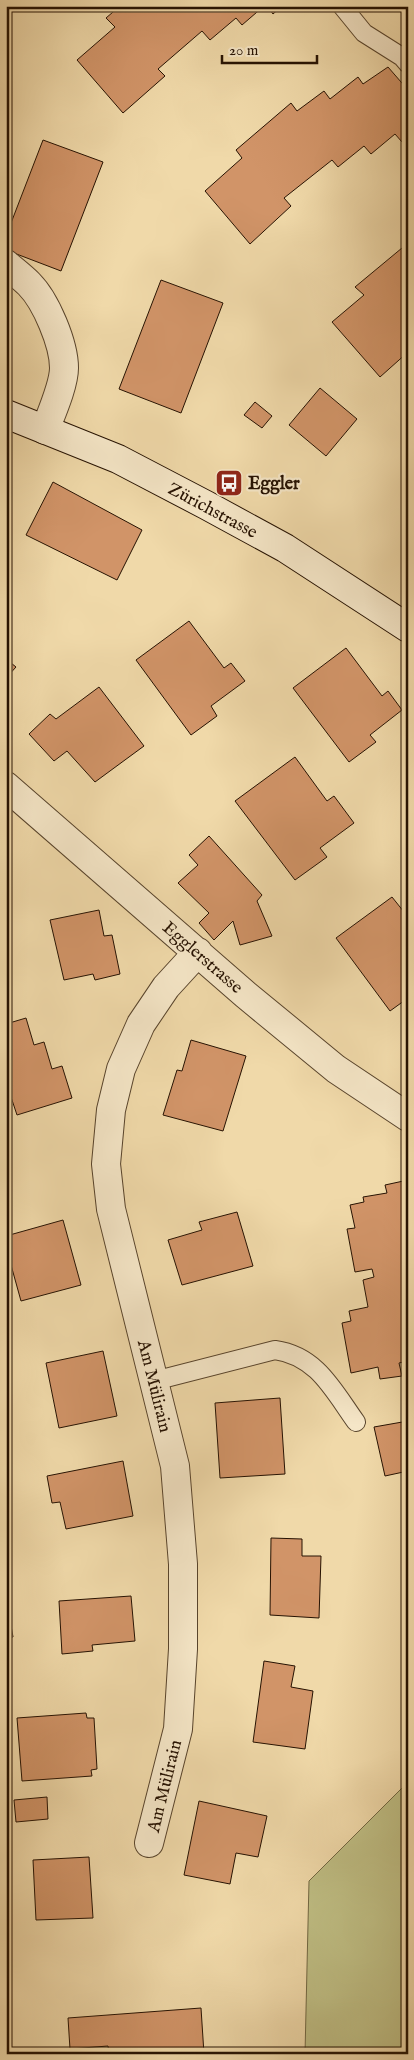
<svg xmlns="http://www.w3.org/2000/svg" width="414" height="2060" viewBox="0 0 414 2060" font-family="'IM FELL English',serif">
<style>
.green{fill:#bfbe84;stroke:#726843}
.building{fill:#d19468;stroke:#261202}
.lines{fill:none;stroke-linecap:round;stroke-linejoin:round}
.lane-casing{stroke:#58442c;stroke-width:20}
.street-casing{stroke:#58442c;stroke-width:30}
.secondary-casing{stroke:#261202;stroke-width:30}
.lane{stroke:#f5e6c7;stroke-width:18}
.street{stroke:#f5e6c7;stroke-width:28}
.secondary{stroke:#f5e6c7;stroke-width:28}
.labels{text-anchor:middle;stroke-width:4.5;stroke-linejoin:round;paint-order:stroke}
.poi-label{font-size:18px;font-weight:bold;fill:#261202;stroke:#f5e6c7;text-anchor:start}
.street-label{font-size:18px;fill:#261202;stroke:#f5e6c7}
</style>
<rect width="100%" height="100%" fill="#f0d9a9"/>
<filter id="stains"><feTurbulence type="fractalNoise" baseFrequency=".004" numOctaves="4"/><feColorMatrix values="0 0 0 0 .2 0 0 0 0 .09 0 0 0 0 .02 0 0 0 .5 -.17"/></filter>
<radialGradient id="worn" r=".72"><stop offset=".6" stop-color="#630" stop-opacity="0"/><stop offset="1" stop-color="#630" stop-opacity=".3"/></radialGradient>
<!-- green -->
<path class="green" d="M408,1782V2054H305L309,1881Z"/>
<!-- building -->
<path class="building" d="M120,6H264L242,25L236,18L210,40L202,31L158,69L165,76L123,113L77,60L115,27L106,18Z
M267,6H282L273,14Z
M388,67L408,90V137L402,142L395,134L371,154L364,146L338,167L332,160L284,198L291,206L250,244L205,191L242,158L236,150L291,103L297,111L324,91L330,99L358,77L363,84Z
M43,140L103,162L61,271L6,250V236Z
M408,243V352L380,377L332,322L364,295L355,287Z
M161,280L223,303L181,413L119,389Z
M320,388L357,419L326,456L289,425Z
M255,402L272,416L262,428L244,415Z
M53,482L142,530L117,580L26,535Z
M189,621L224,668L231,663L245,681L211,706L217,716L191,735L136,660Z
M346,648L382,696L388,691L402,710L370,735L376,742L349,762L293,688Z
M6,659L16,667L6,678Z
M99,687L144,746L95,782L67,751L54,761L29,734L50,714L56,719Z
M295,757L327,801L334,796L354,823L320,848L327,857L295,880L235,801Z
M209,836L262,895L257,901L272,936L240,945L233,921L214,940L199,923L209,913L178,883L198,865L189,855Z
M392,897L408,917V998L390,1011L336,938Z
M99,910L104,936L112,935L120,974L95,980L93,974L64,980L50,920Z
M26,1018L34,1045L44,1042L52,1069L62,1066L72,1098L17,1115L8,1088L6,1089V1024Z
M191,1040L246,1056L223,1131L163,1115L177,1070L182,1071Z
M408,1180V1361L399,1363L402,1376L380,1379L378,1367L351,1373L342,1323L351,1321L349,1311L368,1307L363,1280L374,1277L372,1269L355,1272L347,1229L355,1228L350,1205L364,1202L363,1197L387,1193L385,1185Z
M237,1212L253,1266L182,1285L168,1240L202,1230L199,1222Z
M63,1220L81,1285L21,1301L6,1247V1236Z
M103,1351L117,1416L59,1428L46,1363Z
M280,1398L285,1474L220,1478L215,1403Z
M408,1421V1471L385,1476L374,1427Z
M123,1461L133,1516L66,1529L60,1502L52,1503L47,1476Z
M271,1538L302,1539V1556H321L319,1618L270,1615Z
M131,1596L135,1641L92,1645L93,1651L62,1654L59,1601Z
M6,1597L13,1637L6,1638Z
M264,1661L295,1666L291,1687L313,1691L305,1749L253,1742Z
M86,1713L87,1718H94L97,1769L91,1770L92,1776L22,1781L17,1718Z
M47,1797L48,1819L16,1822L14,1800Z
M199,1801L267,1816L258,1857L236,1853L230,1884L184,1875Z
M89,1857L93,1918L36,1920L33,1860Z
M201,2008L204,2054H109L108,2046L70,2049L68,2018Z"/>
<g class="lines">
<!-- lane casing -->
<g class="lane-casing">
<path id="lane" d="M342,6L364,33L402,57L408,64
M154,1381L275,1350C317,1356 333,1390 356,1422"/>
</g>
<!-- street casing -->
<g class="street-casing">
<path id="street" d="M6,264C14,271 22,277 29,284C46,301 64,344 64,368C64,385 51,414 45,430
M6,786L246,995L336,1069L408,1117
M149,1843L178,1729L183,1649V1564L175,1466L111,1209L106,1164L111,1110L121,1069L141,1024L166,987L198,952"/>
</g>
<!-- secondary casing -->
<g class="secondary-casing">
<path id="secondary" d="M6,414L118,459L206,505L285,548L408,628"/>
</g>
<!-- lane -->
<use href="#lane" class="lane"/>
<!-- street -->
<use href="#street" class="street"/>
<!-- secondary -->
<use href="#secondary" class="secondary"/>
</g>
<!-- icons -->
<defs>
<g id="bus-square" transform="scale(1.4375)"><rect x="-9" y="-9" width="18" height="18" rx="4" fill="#8f2418" stroke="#f5e6c7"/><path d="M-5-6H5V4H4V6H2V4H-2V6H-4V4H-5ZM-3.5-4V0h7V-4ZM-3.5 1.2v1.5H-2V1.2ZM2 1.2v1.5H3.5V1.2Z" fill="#fff"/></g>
</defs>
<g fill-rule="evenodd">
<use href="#bus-square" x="229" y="483"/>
</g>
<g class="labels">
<!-- poi labels -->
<g class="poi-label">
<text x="248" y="489">Eggler</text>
</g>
<!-- street labels -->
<g class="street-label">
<text transform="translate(213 510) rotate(28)" y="6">Zürichstrasse</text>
<text transform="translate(203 957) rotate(41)" y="6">Egglerstrasse</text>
<text transform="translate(155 1386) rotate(76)" y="6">Am Mülirain</text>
<text transform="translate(164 1786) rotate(-76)" y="6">Am Mülirain</text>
</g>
</g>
<!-- margin -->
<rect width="414" height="2060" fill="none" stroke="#f0d9a9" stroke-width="25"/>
<rect x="8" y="8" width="399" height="2045" fill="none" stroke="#261202" stroke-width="2.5"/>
<rect x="12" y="12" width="389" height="2035" fill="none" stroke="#261202"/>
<!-- scale -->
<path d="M222 55v8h95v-8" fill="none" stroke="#261202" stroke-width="2.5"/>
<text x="229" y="55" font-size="15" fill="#261202" stroke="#f5e6c7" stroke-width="4" paint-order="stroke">20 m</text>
<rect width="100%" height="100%" filter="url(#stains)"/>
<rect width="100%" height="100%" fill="url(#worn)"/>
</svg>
